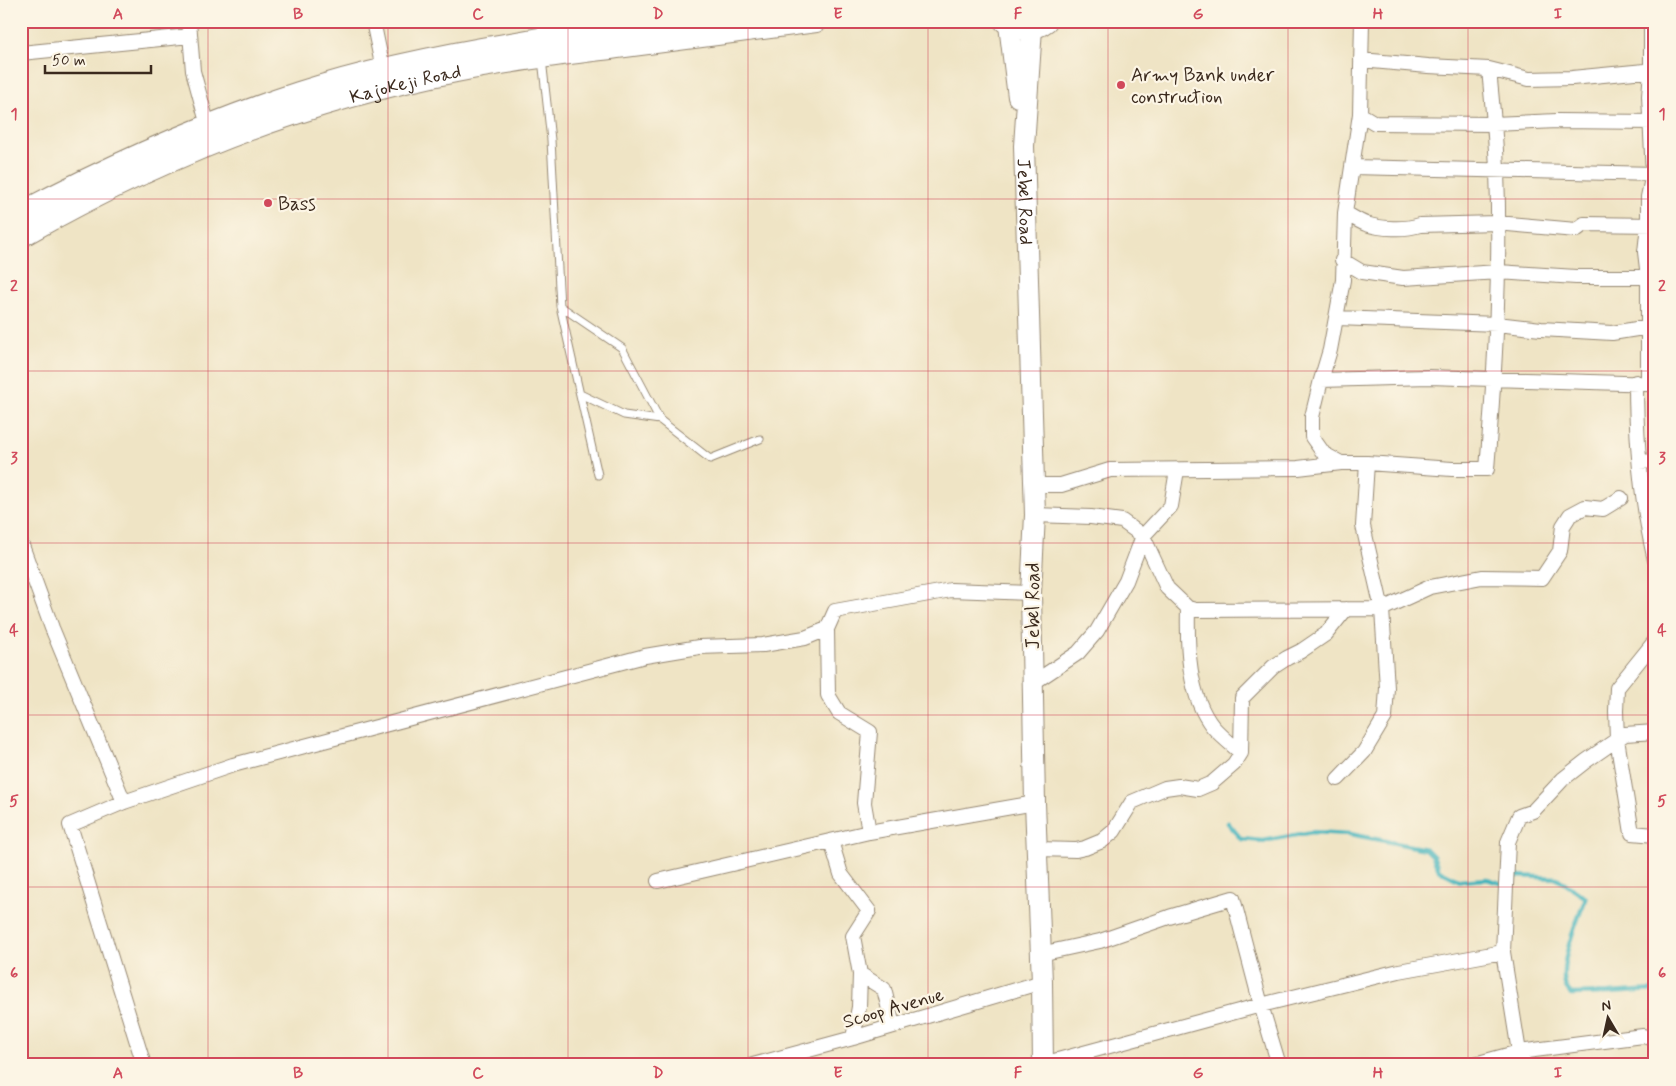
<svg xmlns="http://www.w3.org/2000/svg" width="1676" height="1086" viewBox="0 0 1676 1086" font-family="Mynerve,sans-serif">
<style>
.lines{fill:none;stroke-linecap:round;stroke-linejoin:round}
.stream{stroke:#46b5bd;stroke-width:4.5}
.service-casing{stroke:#958772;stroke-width:9}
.minor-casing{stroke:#958772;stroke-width:16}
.secondary-casing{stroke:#958772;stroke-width:22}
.primary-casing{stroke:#958772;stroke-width:24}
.service{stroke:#fff;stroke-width:7}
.minor{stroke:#fff;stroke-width:14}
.secondary{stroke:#fff;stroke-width:20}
.primary{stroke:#fff;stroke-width:22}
.grid{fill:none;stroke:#d1495b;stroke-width:1;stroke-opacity:0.55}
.poi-dot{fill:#d1495b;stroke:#fcf5e5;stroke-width:2}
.labels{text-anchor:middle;stroke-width:4.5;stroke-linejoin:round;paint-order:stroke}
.poi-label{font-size:19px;fill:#3b2a1e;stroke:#fcf5e5;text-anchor:start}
.street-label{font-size:19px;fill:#3b2a1e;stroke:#fcf5e5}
.neatline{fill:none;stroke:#d1495b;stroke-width:2}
.grid-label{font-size:16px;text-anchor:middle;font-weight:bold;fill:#d1495b}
</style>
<rect width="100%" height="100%" fill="#fcf5e5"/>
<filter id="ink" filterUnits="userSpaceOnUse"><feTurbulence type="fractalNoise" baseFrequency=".02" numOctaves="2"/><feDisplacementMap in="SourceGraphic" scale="10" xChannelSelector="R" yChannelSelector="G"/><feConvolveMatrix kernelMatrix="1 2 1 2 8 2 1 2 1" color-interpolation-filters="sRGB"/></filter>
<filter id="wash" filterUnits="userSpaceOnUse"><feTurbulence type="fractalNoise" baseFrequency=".0096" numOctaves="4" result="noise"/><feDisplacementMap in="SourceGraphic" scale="20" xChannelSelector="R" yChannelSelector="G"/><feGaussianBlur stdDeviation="1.12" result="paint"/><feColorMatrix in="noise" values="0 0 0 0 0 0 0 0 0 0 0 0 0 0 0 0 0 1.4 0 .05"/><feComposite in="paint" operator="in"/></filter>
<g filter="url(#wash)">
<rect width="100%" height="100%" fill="#efe4c5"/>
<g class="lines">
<!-- stream -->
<path class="stream" d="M1228,823L1241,839L1263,841L1312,832L1350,834L1426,849L1433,856L1439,870L1460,881L1487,879L1503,884
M1509,881L1517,876L1557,878L1586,898C1578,918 1559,963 1565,984C1565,987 1569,991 1571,994L1609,993L1655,990"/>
</g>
</g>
<g filter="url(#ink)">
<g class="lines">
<!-- service casing -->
<g class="service-casing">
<path id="service" d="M542,59L551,140L560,306L598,475
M560,306L622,348L660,420L710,459L760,439
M580,394L624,415L660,420"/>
</g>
<!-- minor casing -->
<g class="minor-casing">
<path id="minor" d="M189,21L193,71L208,126
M373,21L383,69
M1362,21L1360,114L1345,213L1343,280L1330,350L1321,380L1312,417V437L1324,454L1341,463H1367L1452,469H1487C1495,370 1501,270 1497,171C1496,137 1492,103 1489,69
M21,53L190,36
M1361,60L1428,66L1489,69L1529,79L1572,78L1655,70
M1360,114L1375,123L1494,124L1557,121L1655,122
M1352,167L1655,174
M1345,213C1351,216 1358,221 1366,224C1381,229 1405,230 1420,225L1497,223L1576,230L1584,224L1655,225
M1342,260L1362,272L1403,278L1499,272L1576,277H1655
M1337,318L1497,324L1541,329L1612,333L1649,327L1655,328
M1321,380L1429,377L1655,384
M1636,382C1636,442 1641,502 1655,560
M1648,383V277L1645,252L1648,225V197L1653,174L1649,96L1651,70V21
M1640,462L1655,461
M1034,485H1061L1110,470L1298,468L1341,463
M1035,515L1091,517L1122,521L1143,536L1167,588L1188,608L1195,610L1382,609L1430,587L1482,577L1542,578L1560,551L1563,526L1570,515L1585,507L1603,509L1621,498
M21,543L52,628L124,802
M1188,608C1187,646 1188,696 1213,727C1221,736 1232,745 1241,753
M827,629L828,695L839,713L870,732L864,803L869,832
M1655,641L1617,688L1616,711L1617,739L1632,833L1655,835
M1033,683L1078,653L1097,631L1126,581L1143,536L1171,506L1177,470
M1338,779L1364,752L1385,717L1387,688L1382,609L1363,526L1367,463
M831,841L841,874L869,911L853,936L860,974L859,1007L853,1038
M1036,849L1076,850L1085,848L1102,841L1114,831L1132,802L1165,788L1179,786L1198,789L1212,783L1234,764L1241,753L1242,698L1273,667L1287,658L1301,651L1326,634L1346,609
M658,881L869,832L1035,803
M1503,952L1508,842L1519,816L1533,811L1563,779L1586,761L1625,734L1655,732
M1040,954L1100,941L1169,917L1233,898L1261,1005L1279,1065
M860,974L884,989L893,1026
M1043,1064L1261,1005L1399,971L1503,952L1519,1052L1525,1065
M144,1065L70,825L124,802L233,765L645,656L699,647L763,645L805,638L827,629L835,611L951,590L1031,593
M753,1065L853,1038L1042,982
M1471,1065L1519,1052L1643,1036L1655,1039"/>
</g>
<!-- secondary casing -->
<g class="secondary-casing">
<g id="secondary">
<path d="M1009,25L1018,97"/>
<path id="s1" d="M1032,28L1024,146L1035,515L1031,593L1035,803L1042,982L1043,1065"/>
</g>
</g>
<!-- primary casing -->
<g class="primary-casing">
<g id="primary">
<path d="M1005,21C1018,31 1033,31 1046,21"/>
<path d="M21,213C110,166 203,124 299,93C369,70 443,55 516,43C563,35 611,27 658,21"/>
<path id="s2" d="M21,236C156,159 304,101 456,71C509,60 563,54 617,47C683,38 750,30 816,21"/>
</g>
</g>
<!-- service -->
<use href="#service" class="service"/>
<!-- minor -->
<use href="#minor" class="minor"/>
<!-- secondary -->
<use href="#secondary" class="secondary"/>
<!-- primary -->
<use href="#primary" class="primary"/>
</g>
</g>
<!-- grid -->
<path class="grid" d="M208,21V1065M388,21V1065M568,21V1065M748,21V1065M928,21V1065M1108,21V1065M1288,21V1065M1468,21V1065M21,199H1655M21,371H1655M21,543H1655M21,715H1655M21,887H1655"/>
<!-- markers -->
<g class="poi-dot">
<circle cx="1121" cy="85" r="5"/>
<circle cx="268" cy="203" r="5"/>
</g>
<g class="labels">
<!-- poi labels -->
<g class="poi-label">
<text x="1131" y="81">Army Bank under<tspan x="1131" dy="22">construction</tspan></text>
<text x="278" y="210">Bass</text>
</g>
<!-- street labels -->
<g class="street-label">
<text dy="7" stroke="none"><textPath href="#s2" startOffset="415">KajoKeji Road</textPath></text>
<text dy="7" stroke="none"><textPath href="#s1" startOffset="174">Jebel Road</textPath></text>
<text transform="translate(1032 606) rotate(-90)" y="7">Jebel Road</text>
<text transform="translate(893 1007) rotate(-16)" y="7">Scoop Avenue</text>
</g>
</g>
<!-- margin -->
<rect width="1676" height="1086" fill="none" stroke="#fcf5e5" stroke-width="55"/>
<!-- north arrow -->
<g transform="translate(1608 1018) rotate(351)" stroke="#fcf5e5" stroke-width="4" paint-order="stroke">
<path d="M0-4L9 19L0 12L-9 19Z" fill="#3b2a1e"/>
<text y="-8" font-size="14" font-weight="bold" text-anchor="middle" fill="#3b2a1e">N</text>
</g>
<!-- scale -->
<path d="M45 65v8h106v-8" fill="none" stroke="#3b2a1e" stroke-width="2.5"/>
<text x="52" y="65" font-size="15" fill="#3b2a1e" stroke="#fcf5e5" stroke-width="4" paint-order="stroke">50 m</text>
<rect x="28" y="28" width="1620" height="1030" class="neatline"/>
<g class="grid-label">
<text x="118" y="19">A</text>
<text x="298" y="19">B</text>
<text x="478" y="19">C</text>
<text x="658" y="19">D</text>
<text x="838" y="19">E</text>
<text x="1018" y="19">F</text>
<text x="1198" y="19">G</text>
<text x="1378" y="19">H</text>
<text x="1558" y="19">I</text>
<text x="14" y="119">1</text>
<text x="1662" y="119">1</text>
<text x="14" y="291">2</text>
<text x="1662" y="291">2</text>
<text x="14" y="463">3</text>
<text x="1662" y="463">3</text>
<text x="14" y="635">4</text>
<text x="1662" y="635">4</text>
<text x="14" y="806">5</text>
<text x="1662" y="806">5</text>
<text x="14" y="978">6</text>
<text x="1662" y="978">6</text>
<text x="118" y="1078">A</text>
<text x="298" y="1078">B</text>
<text x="478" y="1078">C</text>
<text x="658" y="1078">D</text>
<text x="838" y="1078">E</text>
<text x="1018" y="1078">F</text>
<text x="1198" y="1078">G</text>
<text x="1378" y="1078">H</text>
<text x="1558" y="1078">I</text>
</g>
</svg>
